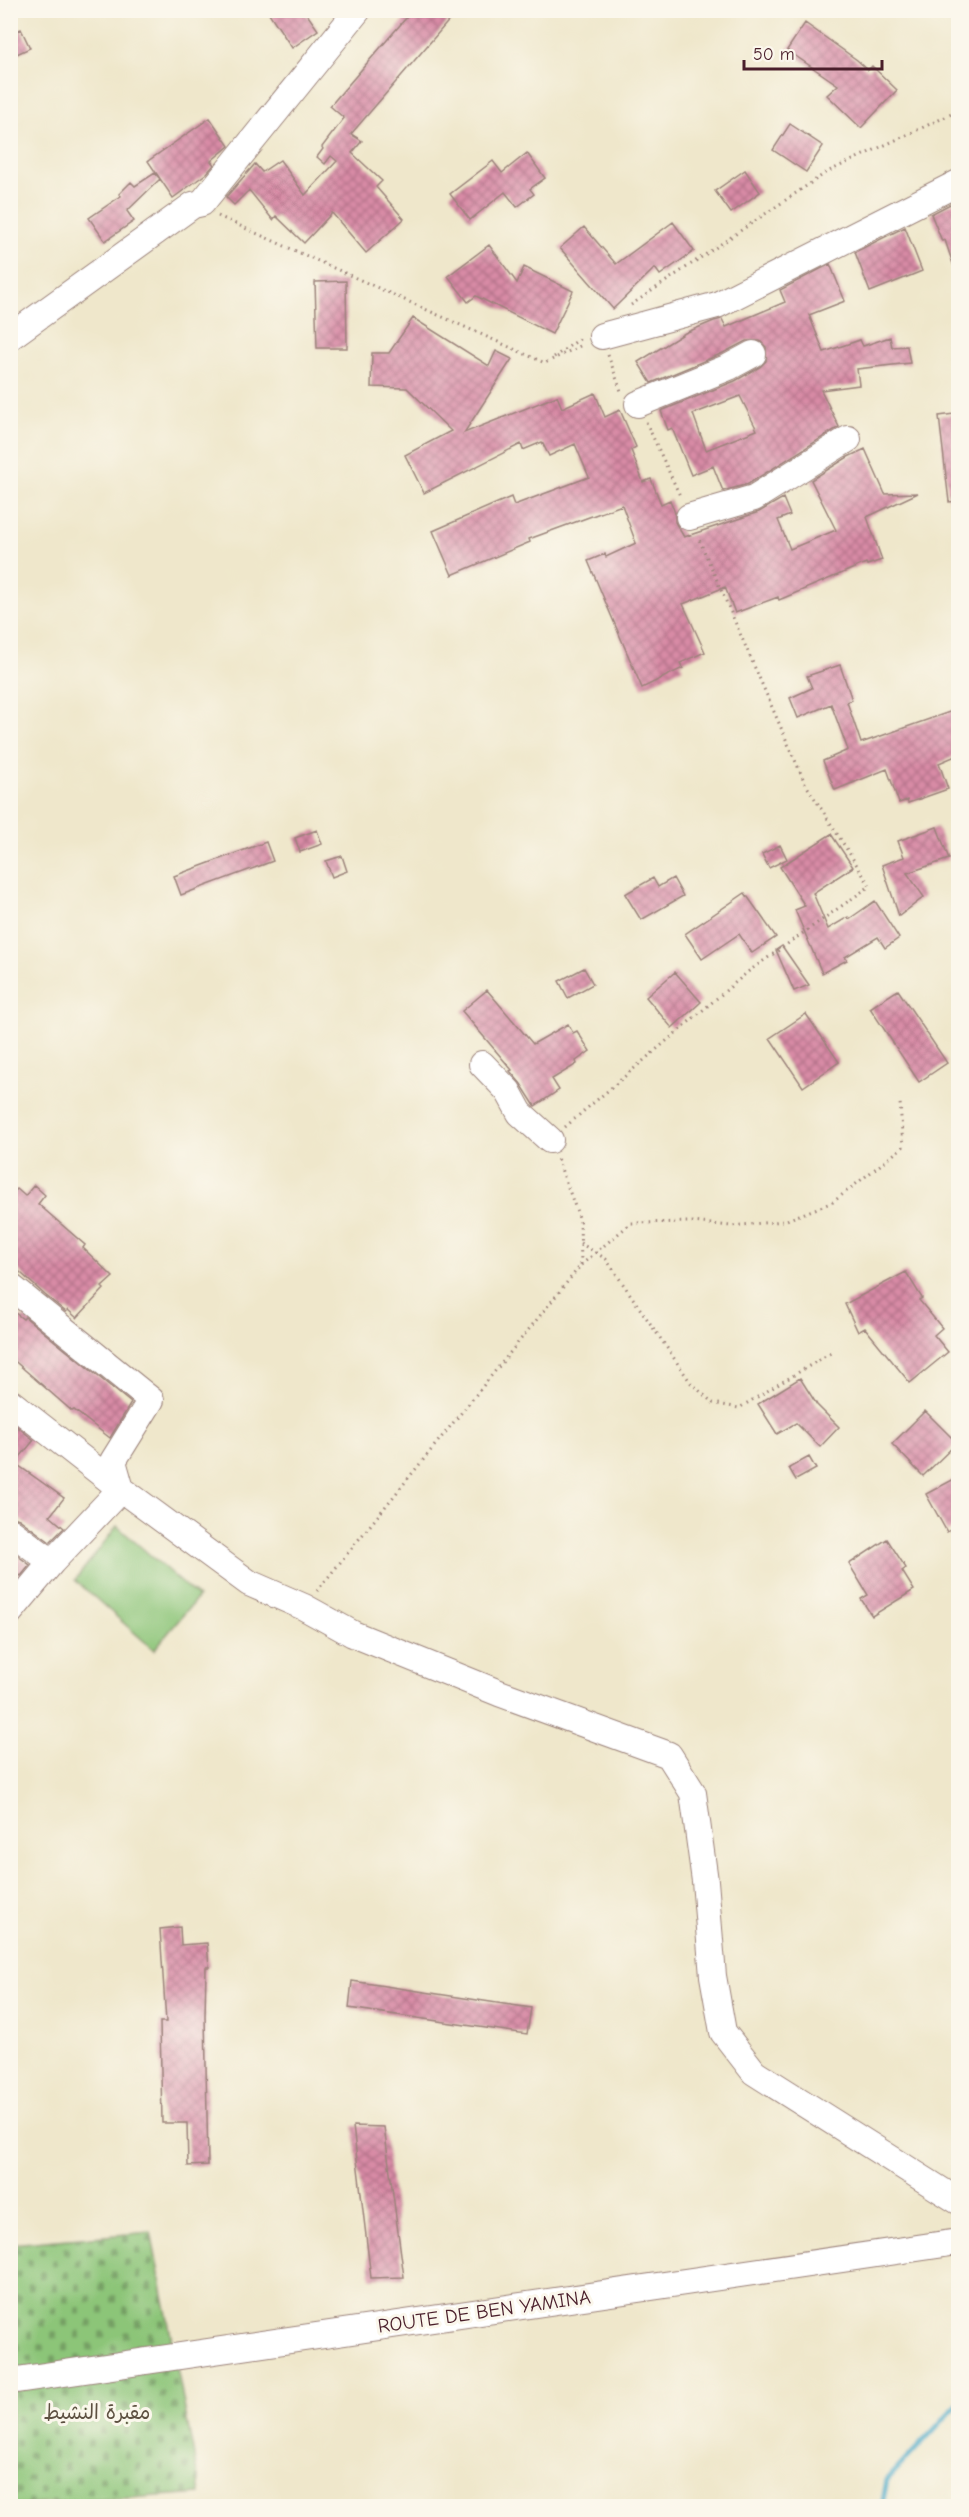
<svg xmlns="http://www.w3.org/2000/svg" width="969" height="2517" viewBox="0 0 969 2517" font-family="'Comic Neue','Playpen Sans Arabic',sans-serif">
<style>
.cemetery{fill:url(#cemetery-stones);stroke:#6b7252;stroke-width:1.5}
.garden{fill:#8cc578;stroke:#6b7252;stroke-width:1.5}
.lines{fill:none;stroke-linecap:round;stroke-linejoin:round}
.stream{stroke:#47a9c7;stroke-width:5}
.building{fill:url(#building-cross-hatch);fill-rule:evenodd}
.minor-casing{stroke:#9c837b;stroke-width:28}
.path{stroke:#9c837b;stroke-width:3;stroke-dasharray:1.5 4.5;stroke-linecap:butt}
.minor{stroke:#fff;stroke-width:26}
.labels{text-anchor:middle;stroke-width:6;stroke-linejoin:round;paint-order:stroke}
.street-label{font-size:20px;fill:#4a1f2b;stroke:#fbf7ec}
.park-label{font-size:20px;fill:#5e5142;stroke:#fbf7ec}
</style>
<defs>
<pattern id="cemetery-stones" width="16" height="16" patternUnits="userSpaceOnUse" patternTransform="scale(1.5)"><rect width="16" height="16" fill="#8cc578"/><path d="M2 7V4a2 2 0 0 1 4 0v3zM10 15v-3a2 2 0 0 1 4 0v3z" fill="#749f63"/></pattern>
<pattern id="building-cross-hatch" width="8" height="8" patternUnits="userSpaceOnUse" patternTransform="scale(1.5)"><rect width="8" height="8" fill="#d88ba6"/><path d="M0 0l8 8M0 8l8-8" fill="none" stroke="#b17187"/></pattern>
</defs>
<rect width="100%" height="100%" fill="#fbf7ec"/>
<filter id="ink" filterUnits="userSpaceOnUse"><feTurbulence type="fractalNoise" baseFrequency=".0167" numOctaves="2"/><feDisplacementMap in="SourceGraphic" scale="12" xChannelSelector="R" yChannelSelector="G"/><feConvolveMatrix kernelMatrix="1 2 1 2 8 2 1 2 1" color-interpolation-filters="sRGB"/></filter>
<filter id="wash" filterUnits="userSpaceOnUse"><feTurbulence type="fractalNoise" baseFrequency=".008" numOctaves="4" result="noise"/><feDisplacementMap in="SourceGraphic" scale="24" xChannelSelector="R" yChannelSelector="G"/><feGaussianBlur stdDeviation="1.35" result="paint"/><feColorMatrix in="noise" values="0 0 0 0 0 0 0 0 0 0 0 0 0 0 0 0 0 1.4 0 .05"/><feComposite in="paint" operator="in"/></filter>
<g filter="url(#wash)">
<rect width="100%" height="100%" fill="#efe7cb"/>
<!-- cemetery -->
<path class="cemetery" d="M151,2232L201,2493L11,2506V2244Z"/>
<!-- garden -->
<path class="garden" d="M117,1526L198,1597L154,1650L75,1580Z"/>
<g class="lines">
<!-- stream -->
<path class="stream" d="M882,2506L887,2480L958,2404"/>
</g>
<g id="blocks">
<!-- building -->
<path class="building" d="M267,10H304L318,30L292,48Z
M413,10H458L351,134L362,141L352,153L382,181L376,187L404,219L366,253L332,213L304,243L276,216L273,220L249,190L234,205L226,197L255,164L262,172L280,160L305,195L337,161L331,156L325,164L317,157L323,149L322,147L344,118L330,106Z
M805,23L857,60L868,70L872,66L897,90L861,128L827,95L838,85L787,50Z
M21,29L30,48L10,57V34Z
M210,118L229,146L211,161L214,165L207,173L173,198L148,161Z
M790,124L823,146L806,172L773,150Z
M527,153L545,178L530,189L534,194L517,207L505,192L470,220L450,194L493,161L502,173Z
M745,170L760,192L731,213L715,191Z
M155,173L160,179L127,211L134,221L105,241L89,218L121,196L119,194L131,182L135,186Z
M958,200V272L956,273L945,240L942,241L931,214Z
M673,222L694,251L660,275L655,268L613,309L560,248L584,227L616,264Z
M905,227L922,271L870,292L855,252Z
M489,245L517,283L524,267L573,291L552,334L476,296L468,302L448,276Z
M830,264L845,301L809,315L824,352L860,340L863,346L890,337L892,347L907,346L910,363L857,369L859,385L821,390L839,427L748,484L723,491L713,466L691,475L672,428L668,430L661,411L735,381L760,367L766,361V347L760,341H746L723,353L651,383L638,362L685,333L714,321L722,319L726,327L785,302L780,290ZM740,396L757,430L706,450L693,414Z
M346,281L347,348H317L315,282Z
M413,318L489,366L496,351L512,359L464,433L557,396L562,408L595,393L605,417L620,410L636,447L631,450L643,482L651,479L661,504L670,500L675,513V522L684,537L759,512L783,498L790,515L778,520L790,549L836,530L811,480L848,457L865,449L885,494L918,493L867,517L882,560L867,565L866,563L779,600L778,597L735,613L725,587L683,604L705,652L680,663L683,668L642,688L588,561L605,554L606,557L636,543L622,505L529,539L530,542L452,575L433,531L511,497L514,505L589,477L575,444L549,456L542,442L523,450L521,444L424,493L405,455L451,431L407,388L371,387L372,353H389Z
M954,414L958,454V501L949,502L939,416Z
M840,665L852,700L847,702L861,743L958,709V755L939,763L948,789L908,803L907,800L899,803L887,769L835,790L823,761L848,750L831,704L798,718L790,698L812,688L807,676Z
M937,827L949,859L907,873L924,897L899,916L882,865L904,857L898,841Z
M317,830L322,844L300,852L295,838Z
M831,834L853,867L813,893L828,929L848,917L849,919L875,901L899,938L885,948L878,937L845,957L847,960L822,973L795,910L805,906L780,867Z
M266,842L273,861L181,895L174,876Z
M780,845L787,859L769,868L762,854Z
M342,856L347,871L332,877L326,861Z
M653,878L658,887L673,878L683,896L641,920L625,894Z
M745,893L776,937L752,953L739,934L702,959L685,934Z
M782,946L809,985L794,991L776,950Z
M584,968L593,984L568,998L559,981Z
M675,972L701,1002L672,1028L646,997Z
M487,990L533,1044L568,1024L573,1033L577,1031L590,1051L576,1061L577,1064L552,1079L559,1090L535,1106L521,1084L510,1071L512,1070L462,1011Z
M898,990L947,1063L919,1082L870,1008Z
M806,1014L839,1062L803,1087L770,1038Z
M34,1185L45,1195L38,1204L85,1245L83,1248L113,1277L102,1287L104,1289L77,1318L68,1310L66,1312L45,1295L10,1263V1196L17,1189L25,1196Z
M906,1272L922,1298L919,1300L942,1328L934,1335L948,1352L910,1383L865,1328L858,1332L845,1304Z
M10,1309L23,1319L25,1317L131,1403L110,1438L74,1410L72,1411L10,1357Z
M800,1378L817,1405L839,1427L820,1447L796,1423L777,1434L758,1404Z
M925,1411L957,1443L923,1476L892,1444Z
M10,1421L34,1440L15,1463L64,1498L50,1516L64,1528L50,1542L19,1519L10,1516Z
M809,1457L816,1469L796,1480L789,1468Z
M958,1477V1526L947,1532L926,1494Z
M887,1539L906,1568L902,1571L914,1590L872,1616L861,1599L868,1595L849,1564Z
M10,1550L30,1565L21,1576L10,1568Z
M180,1927L181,1945L207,1943L209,1967H206L205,2016L208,2165L188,2166L187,2123H162L160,2022H166L160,1929Z
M352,1981L531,2008L527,2034L349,2008Z
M353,2126L384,2127L404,2277L371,2278Z"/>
</g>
</g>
<g filter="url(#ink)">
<use href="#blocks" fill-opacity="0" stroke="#9c837b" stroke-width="1.5"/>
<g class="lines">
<!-- minor casing -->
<g class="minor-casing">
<path id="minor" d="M602,336L717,305L958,183
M10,337L193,205L202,203L358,10
M638,404L729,367L753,354
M689,517L754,498L848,439
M482,1064L508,1091L520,1113L550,1140
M10,1286L151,1400L113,1461L121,1489L52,1562L10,1612
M10,1402L121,1489L249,1583L304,1607L353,1634L499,1693L669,1755L693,1793L705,1881L713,1976L723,2032L754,2072L958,2201
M10,1531L52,1562
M10,2381L958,2242"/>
</g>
<!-- path -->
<path class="path" d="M218,216L545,363L584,344
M631,305L827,172L958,111
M608,355L621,391
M554,357L581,338
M646,422L681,498
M565,1127L749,971L870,886L805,783L698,537
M580,1243L606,1259L691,1383L713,1403L739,1408L834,1351
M581,1265L631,1223L692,1222L731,1226L784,1221L833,1202L903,1147L900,1102
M317,1591L581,1265L580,1220L557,1158"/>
<!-- minor -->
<use href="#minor" class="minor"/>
</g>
</g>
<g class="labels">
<!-- street labels -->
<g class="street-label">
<text transform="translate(484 2311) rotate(-8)" y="7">ROUTE DE BEN YAMINA</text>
</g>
<!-- park labels -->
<g class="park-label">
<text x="97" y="2419">مقبرة النشيط</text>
</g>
</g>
<!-- margin -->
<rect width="969" height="2517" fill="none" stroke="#fbf7ec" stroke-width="36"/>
<!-- scale -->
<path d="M744 60v9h138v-9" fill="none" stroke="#4a1f2b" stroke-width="3"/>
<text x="753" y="60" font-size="18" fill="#4a1f2b" stroke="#fbf7ec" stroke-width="4.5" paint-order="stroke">50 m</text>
</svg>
